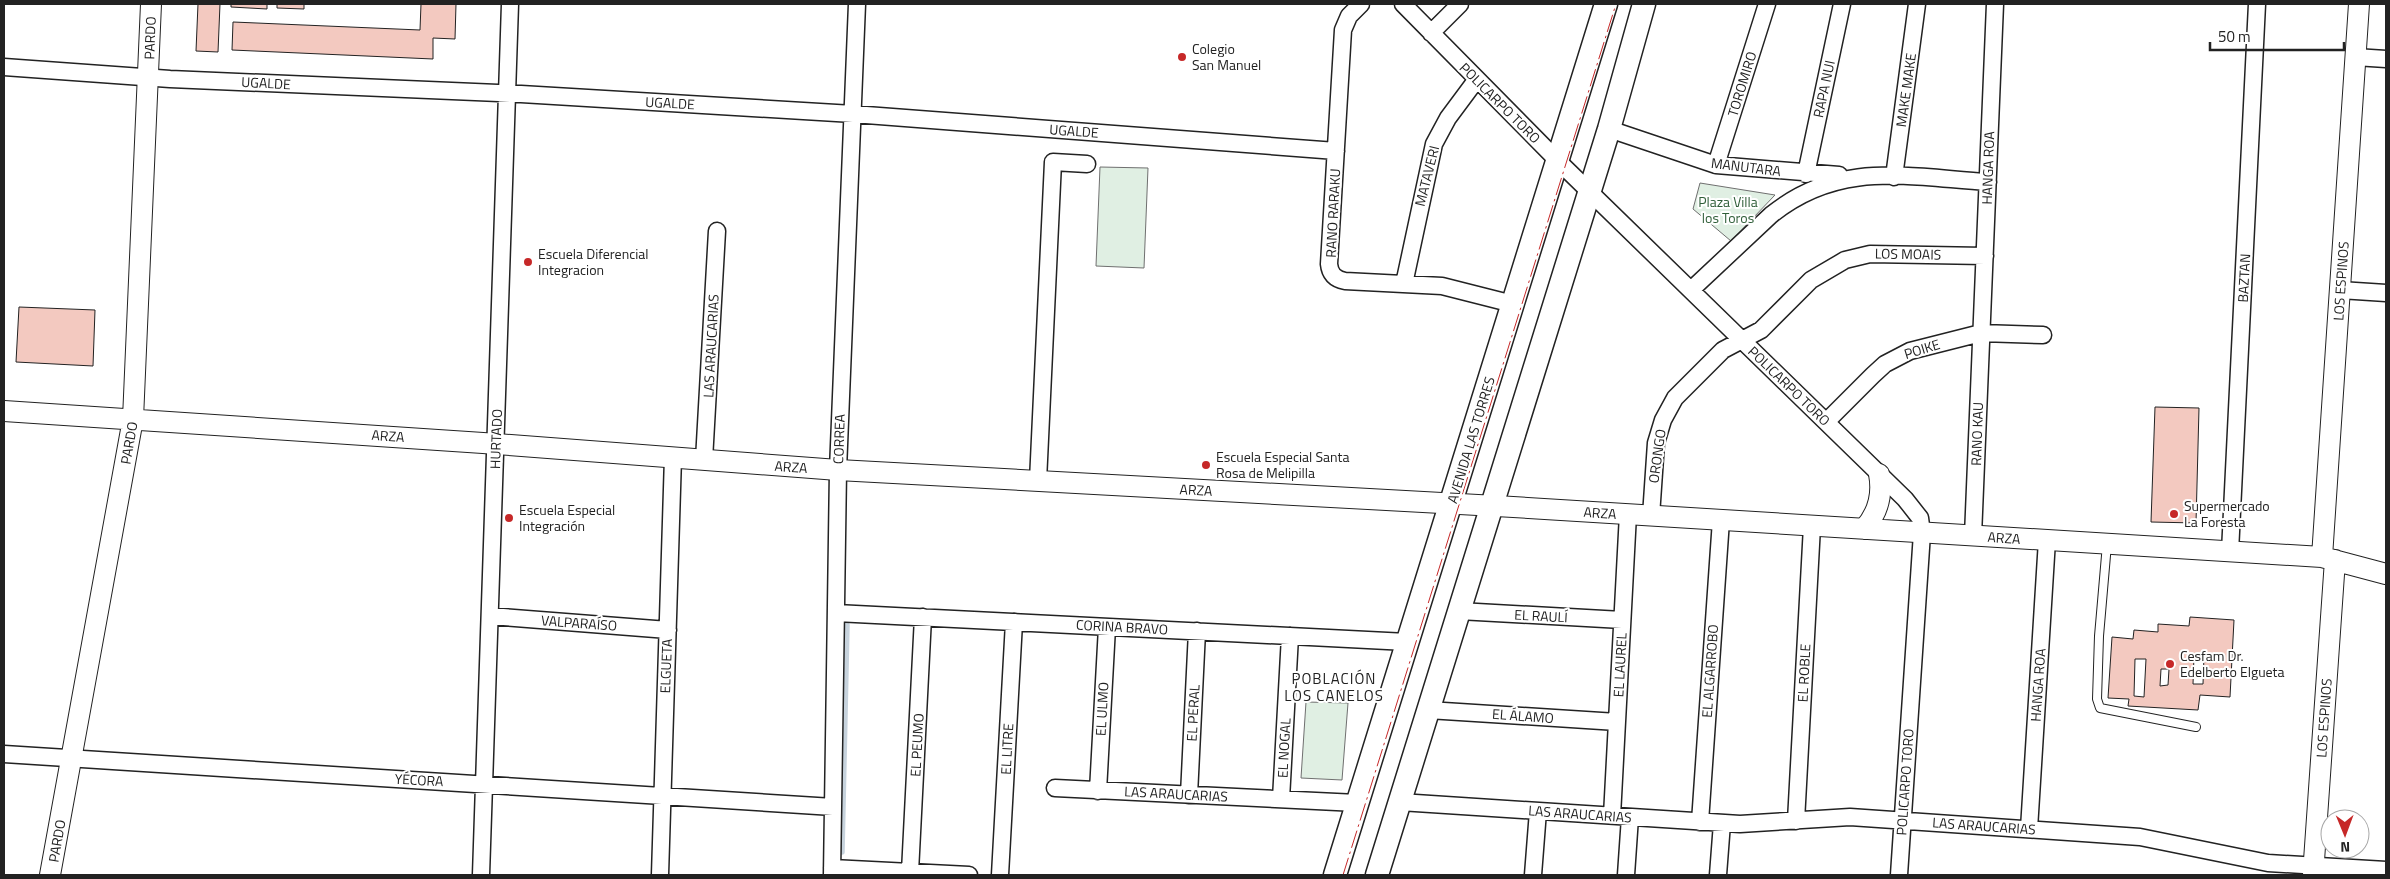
<svg xmlns="http://www.w3.org/2000/svg" width="2390" height="879" viewBox="0 0 2390 879" font-family="'Titillium Web',sans-serif">
<style>
.green{fill:#e0efe3;stroke:#6f6f6f}
.lines{fill:none;stroke-linecap:round;stroke-linejoin:round}
.stream{stroke:#c7d3dd;stroke-width:5.5}
.building{fill:#f3c9c0;stroke:#222;fill-rule:evenodd}
.service-casing{stroke:#222;stroke-width:10}
.minor-casing{stroke:#222;stroke-width:19}
.tertiary-casing{stroke:#222;stroke-width:22}
.secondary-casing{stroke:#222;stroke-width:25}
.service{stroke:#fff;stroke-width:8}
.minor{stroke:#fff;stroke-width:16}
.tertiary{stroke:#fff;stroke-width:20}
.secondary{stroke:#fff;stroke-width:22}
.power{stroke:#c62828;stroke-width:1;stroke-dasharray:18 4 2.5 4;stroke-linecap:butt}
.poi-dot{fill:#c62828;stroke:#fff;stroke-width:2}
.labels{text-anchor:middle;stroke-width:4;stroke-linejoin:round;paint-order:stroke}
.street-label{font-size:14px;fill:#222;stroke:#fff}
.poi-label{font-size:14px;fill:#222;stroke:#fff;text-anchor:start}
.park-label{font-size:14px;fill:#2f5e38;stroke:#fff}
.neighbourhood-label{font-size:15px;letter-spacing:1px;fill:#222;stroke:#fff}
</style>
<rect width="100%" height="100%" fill="#fff"/>
<!-- green -->
<path class="green" d="M1100,167L1148,168L1144,268L1096,266Z
M1700,183L1775,195L1731,241L1693,209Z
M1306,702L1348,703L1342,780L1301,778Z"/>
<g class="lines">
<!-- stream -->
<path class="stream" d="M842,852L847,625"/>
</g>
<!-- building -->
<path class="building" d="M198,4H220L218,52L196,51Z
M231,4H267V9L231,7Z
M277,4H304V9L277,8Z
M421,4H456L455,39L433,38V59L232,50L233,22L420,30Z
M19,307L95,310L93,366L16,362Z
M2155,407L2199,408L2196,523L2151,522Z
M2190,617L2234,620L2230,697L2200,695L2198,710L2128,706L2129,699L2108,698L2112,637L2133,639L2134,630L2158,632V624L2189,626ZM2194,656H2204L2203,684H2193ZM2135,659H2146L2144,697L2134,696ZM2161,669H2169L2168,685L2160,686Z"/>
<g class="lines">
<!-- service casing -->
<g class="service-casing">
<path id="service" d="M2107,544L2099,636L2097,699L2100,708L2196,727"/>
</g>
<!-- minor casing -->
<g class="minor-casing">
<path id="minor" d="M1361,4L1349,16L1343,30L1329,264C1330,274 1335,279 1345,281L1442,286L1513,304
M1403,4L1557,160L1905,499L1920,518L1922,533L1899,875
M1431,33L1460,4
M2355,57L2386,59
M4,67L170,79L521,94L853,114L1336,151
M1609,129L1716,165L1839,175
M1716,165L1767,4
M1806,174L1842,4
M1894,177L1917,4
M1404,284L1434,144L1448,118L1477,79
M1691,290L1771,215C1839,160 1907,177 1988,182
M2340,290L2386,293
M1826,422L1873,375L1885,364L1910,351L1981,333L2043,335
M704,460L717,231
M1038,481L1053,162L1087,164
M1651,516L1656,443L1663,420L1675,398L1723,350L1761,330L1811,280L1845,260L1870,254L1985,256
M1973,536L1995,4
M2230,552L2257,4
M1459,611L1622,620
M836,613L1407,642
M490,616L668,630
M1428,710L1617,722
M4,754L833,807
M1055,788L1357,803
M1098,791L1107,627
M1189,795L1197,631
M1281,799L1290,636
M1400,802L1740,824L1850,817L2140,837L2268,863L2386,870
M1612,816L1628,514
M1796,821L1812,526
M1700,822L1721,520
M2029,829L2047,540
M832,868L969,875
M910,872L923,617
M481,875L510,4
M660,875L673,457
M832,875L838,470L857,4
M1000,875L1014,622
M1533,875L1538,811
M1626,875L1630,817
M1718,875L1722,823"/>
</g>
<!-- tertiary casing -->
<g class="tertiary-casing">
<path id="tertiary" d="M4,411L483,443L838,470L1496,506L2322,557L2386,574
M1864,529C1878,513 1883,495 1879,474
M2322,557L2359,4
M50,875L133,419L151,4
M2313,875L2335,560"/>
</g>
<!-- secondary casing -->
<g class="secondary-casing">
<path id="secondary" d="M1335,875L1606,4
M1377,875L1609,129L1644,4"/>
</g>
<!-- service -->
<use href="#service" class="service"/>
<!-- minor -->
<use href="#minor" class="minor"/>
<!-- tertiary -->
<use href="#tertiary" class="tertiary"/>
<!-- secondary -->
<use href="#secondary" class="secondary"/>
<!-- power -->
<path class="power" d="M1343,875L1616,4"/>
</g>
<!-- markers -->
<g class="poi-dot">
<circle cx="1182" cy="57" r="5"/>
<circle cx="528" cy="262" r="5"/>
<circle cx="1206" cy="465" r="5"/>
<circle cx="2174" cy="514" r="5"/>
<circle cx="509" cy="518" r="5"/>
<circle cx="2170" cy="664" r="5"/>
</g>
<g class="labels">
<!-- street labels -->
<g class="street-label">
<text transform="translate(150 38) rotate(-88)" y="5">PARDO</text>
<text transform="translate(266 83) rotate(3)" y="5">UGALDE</text>
<text transform="translate(1742 84) rotate(-73)" y="5">TOROMIRO</text>
<text transform="translate(1824 89) rotate(-78)" y="5">RAPA NUI</text>
<text transform="translate(1906 90) rotate(-82)" y="5">MAKE MAKE</text>
<text transform="translate(670 103) rotate(3)" y="5">UGALDE</text>
<text transform="translate(1500 103) rotate(45)" y="5">POLICARPO TORO</text>
<text transform="translate(1074 131) rotate(4)" y="5">UGALDE</text>
<text transform="translate(1746 167) rotate(7)" y="5">MANUTARA</text>
<text transform="translate(1988 168) rotate(-88)" y="5">HANGA ROA</text>
<text transform="translate(1427 176) rotate(-76)" y="5">MATAVERI</text>
<text transform="translate(1333 213) rotate(-87)" y="5">RANO RARAKU</text>
<text transform="translate(1908 254) rotate(1)" y="5">LOS MOAIS</text>
<text transform="translate(2244 278) rotate(-87)" y="5">BAZTAN</text>
<text transform="translate(2341 281) rotate(-86)" y="5">LOS ESPINOS</text>
<text transform="translate(711 346) rotate(-87)" y="5">LAS ARAUCARIAS</text>
<text transform="translate(1922 349) rotate(-17)" y="5">POIKE</text>
<text transform="translate(1789 386) rotate(44)" y="5">POLICARPO TORO</text>
<text transform="translate(1977 434) rotate(-88)" y="5">RANO KAU</text>
<text transform="translate(388 436) rotate(4)" y="5">ARZA</text>
<text transform="translate(496 439) rotate(-88)" y="5">HURTADO</text>
<text transform="translate(839 439) rotate(-88)" y="5">CORREA</text>
<text transform="translate(1471 440) rotate(-73)" y="5">AVENIDA LAS TORRES</text>
<text transform="translate(129 443) rotate(-80)" y="5">PARDO</text>
<text transform="translate(1657 456) rotate(-82)" y="5">ORONGO</text>
<text transform="translate(791 467) rotate(4)" y="5">ARZA</text>
<text transform="translate(1196 490) rotate(3)" y="5">ARZA</text>
<text transform="translate(1600 513) rotate(4)" y="5">ARZA</text>
<text transform="translate(2004 538) rotate(4)" y="5">ARZA</text>
<text transform="translate(1541 616) rotate(3)" y="5">EL RAULÍ</text>
<text transform="translate(579 623) rotate(4)" y="5">VALPARAÍSO</text>
<text transform="translate(1122 627) rotate(3)" y="5">CORINA BRAVO</text>
<text transform="translate(1620 665) rotate(-87)" y="5">EL LAUREL</text>
<text transform="translate(666 666) rotate(-88)" y="5">ELGUETA</text>
<text transform="translate(1710 671) rotate(-86)" y="5">EL ALGARROBO</text>
<text transform="translate(1804 673) rotate(-87)" y="5">EL ROBLE</text>
<text transform="translate(2038 685) rotate(-86)" y="5">HANGA ROA</text>
<text transform="translate(1102 709) rotate(-87)" y="5">EL ULMO</text>
<text transform="translate(1193 713) rotate(-87)" y="5">EL PERAL</text>
<text transform="translate(1523 716) rotate(4)" y="5">EL ÁLAMO</text>
<text transform="translate(2324 718) rotate(-86)" y="5">LOS ESPINOS</text>
<text transform="translate(917 745) rotate(-87)" y="5">EL PEUMO</text>
<text transform="translate(1284 748) rotate(-87)" y="5">EL NOGAL</text>
<text transform="translate(1007 749) rotate(-87)" y="5">EL LITRE</text>
<text transform="translate(419 780) rotate(3)" y="5">YÉCORA</text>
<text transform="translate(1905 782) rotate(-86)" y="5">POLICARPO TORO</text>
<text transform="translate(1176 794) rotate(3)" y="5">LAS ARAUCARIAS</text>
<text transform="translate(1580 814) rotate(4)" y="5">LAS ARAUCARIAS</text>
<text transform="translate(1984 826) rotate(4)" y="5">LAS ARAUCARIAS</text>
<text transform="translate(57 841) rotate(-80)" y="5">PARDO</text>
</g>
<!-- poi labels -->
<g class="poi-label">
<text x="1192" y="54">Colegio<tspan x="1192" dy="16">San Manuel</tspan></text>
<text x="538" y="259">Escuela Diferencial<tspan x="538" dy="16">Integracion</tspan></text>
<text x="1216" y="462">Escuela Especial Santa<tspan x="1216" dy="16">Rosa de Melipilla</tspan></text>
<text x="2184" y="511">Supermercado<tspan x="2184" dy="16">La Foresta</tspan></text>
<text x="519" y="515">Escuela Especial<tspan x="519" dy="16">Integración</tspan></text>
<text x="2180" y="661">Cesfam Dr.<tspan x="2180" dy="16">Edelberto Elgueta</tspan></text>
</g>
<!-- park labels -->
<g class="park-label">
<text x="1728" y="207">Plaza Villa<tspan x="1728" dy="16">los Toros</tspan></text>
</g>
<!-- neighbourhood labels -->
<g class="neighbourhood-label">
<text x="1334" y="684">POBLACIÓN<tspan x="1334" dy="17">LOS CANELOS</tspan></text>
</g>
</g>
<!-- border -->
<rect width="2390" height="879" fill="none" stroke="#222222" stroke-width="10"/>
<!-- north arrow -->
<g transform="translate(2345 834) rotate(179)"><circle r="24" fill="#ffffff" stroke="#a7a7a7"/>
<path d="M0-4L9 19L0 12L-9 19Z" fill="#c62828"/>
<text y="-8" font-size="14" font-weight="bold" text-anchor="middle" fill="#222222">N</text>
</g>
<!-- scale -->
<path d="M2210 42v8h134v-8" fill="none" stroke="#222222" stroke-width="2.5"/>
<text x="2218" y="42" font-size="15" fill="#222222" stroke="#ffffff" stroke-width="4" paint-order="stroke">50 m</text>
</svg>
